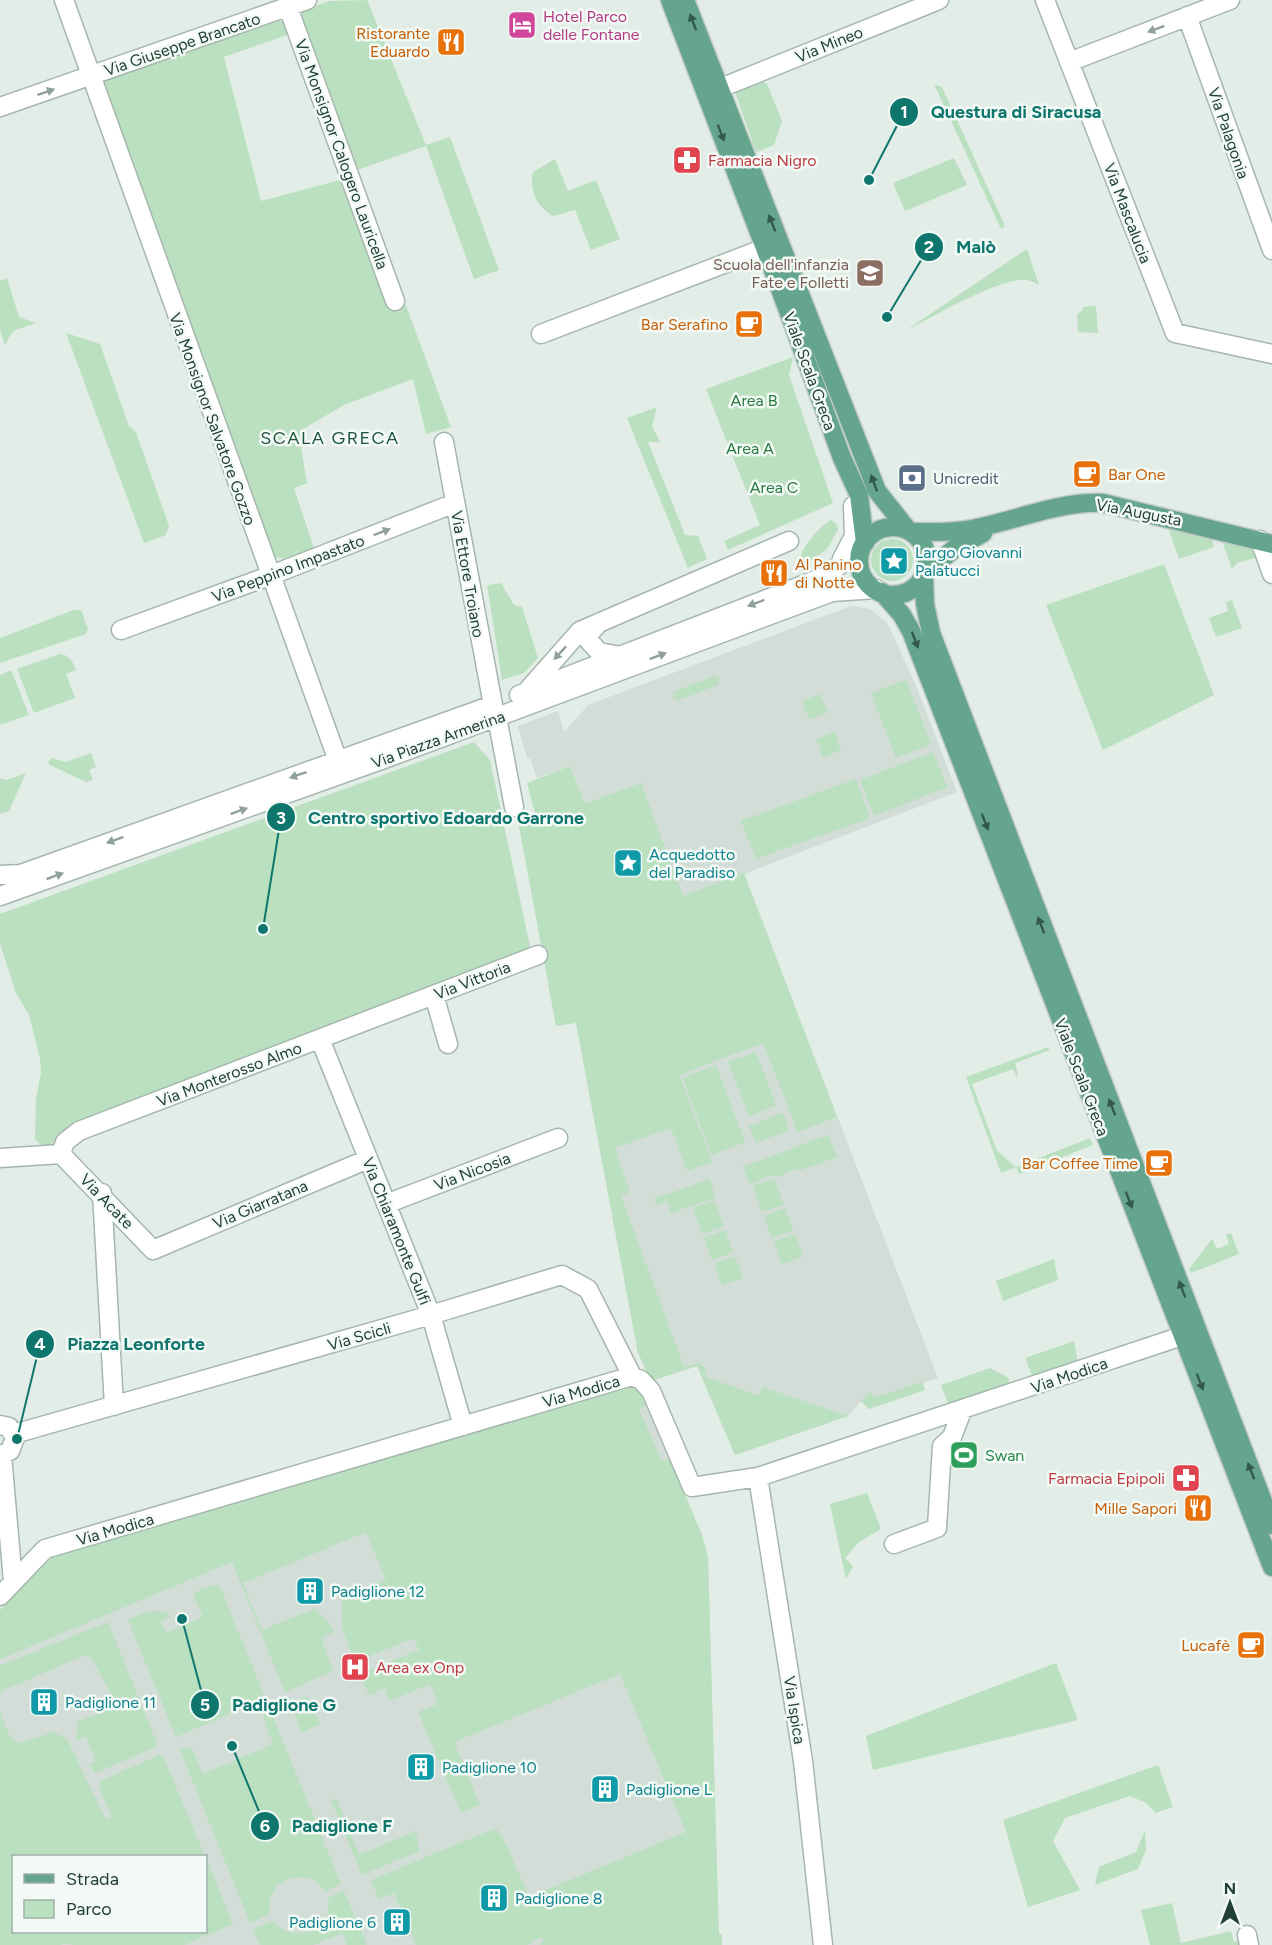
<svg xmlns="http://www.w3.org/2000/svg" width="1272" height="1945" viewBox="0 0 1272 1945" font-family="Figtree,sans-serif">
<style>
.built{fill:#d1ddd6;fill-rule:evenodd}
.green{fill:#bae0c0}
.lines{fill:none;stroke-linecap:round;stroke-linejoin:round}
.minor-casing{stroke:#a5b6ae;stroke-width:21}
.major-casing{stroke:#c1cac6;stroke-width:21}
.minor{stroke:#fff;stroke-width:18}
.major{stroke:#65a58d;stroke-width:18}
.oneway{fill:#32594a}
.oneway2{fill:#90a09a}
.labels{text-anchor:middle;stroke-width:5;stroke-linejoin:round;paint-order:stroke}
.hotel-label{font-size:16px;fill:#b23c85;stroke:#f3faf6;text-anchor:start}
.food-label{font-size:16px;fill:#c56008;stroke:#f3faf6;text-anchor:end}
.street-label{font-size:16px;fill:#214034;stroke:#f3faf6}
.health-label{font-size:16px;fill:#be3a42;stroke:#f3faf6;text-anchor:start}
.education-label{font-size:16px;fill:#785e54;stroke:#f3faf6;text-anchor:end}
.park-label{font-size:16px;fill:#29793f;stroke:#f3faf6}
.service-label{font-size:16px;fill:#4e5e75;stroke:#f3faf6;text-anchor:start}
.culture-label{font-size:16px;fill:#0d838f;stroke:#f3faf6;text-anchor:start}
.leisure-label{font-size:16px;fill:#27864d;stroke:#f3faf6;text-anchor:start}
.neighbourhood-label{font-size:18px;letter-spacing:1.5px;fill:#1c533f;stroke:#f3faf6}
.leader{fill:none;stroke:#0f766e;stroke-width:2}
.callout-dot{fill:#0f766e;stroke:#f3faf6;stroke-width:2}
.mark-label{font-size:18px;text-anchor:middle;font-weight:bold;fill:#fff}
.callout-label{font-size:18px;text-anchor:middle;font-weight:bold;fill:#0f766e;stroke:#f3faf6;stroke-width:5;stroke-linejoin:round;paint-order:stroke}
</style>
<rect width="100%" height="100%" fill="#e3ede7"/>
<!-- built -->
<path class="built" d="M851,606L870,609L888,624L917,688L957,792L744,874L938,1378L923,1383L925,1390L869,1409L861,1401L848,1416L735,1455L697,1366L651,1381L638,1353L561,942L585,804L570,766L537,778L530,759L527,758L518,726L558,711L564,732L588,705Z
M636,1384L702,1535L708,1558L719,1945H0V1610L42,1566ZM14,1856H206V1932H14Z"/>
<!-- green -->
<path class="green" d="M367,0L426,145L450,137L499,270L474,279L426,146L357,170L301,15L303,10L330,1Z
M278,20L285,23L290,34L224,57L261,201L340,180L390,308L405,303L451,427L426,434L413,379L344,405L303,429L301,448L307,483L294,488L314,548L284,559L271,556L103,82L105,79Z
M760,80L767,84L782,121L774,145L756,152L735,92Z
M934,84L942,87L1005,226L1001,229Z
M954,158L967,185L905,211L893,183Z
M555,159L568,191L596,180L620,239L591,250L575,210L553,216C537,207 529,191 533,172Z
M1027,249L1039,285C1033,282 1028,279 1021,280C992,282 933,317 905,331Z
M7,278L19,317L36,323L13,331L5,345L0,330V281Z
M1096,306L1098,333L1078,332L1077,314L1083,310V307Z
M66,333L100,344L129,426L136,432L169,526L166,535L144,543Z
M793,357L789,375L833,503L728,550L724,541L760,525L706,389Z
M657,407L652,426L660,442H648L685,535L698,536L707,559L688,568L627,418Z
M831,520L836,523L838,530L827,549L806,564L800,562C799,549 820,526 831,520Z
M1168,528L1211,535L1214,547L1179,559Z
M1221,538L1255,548L1258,557L1237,563L1232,569Z
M871 560a21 21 0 1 1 42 0a21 21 0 1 1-42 0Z
M1164,564L1214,695L1103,750L1046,605Z
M501,583L514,605L522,607L538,658L524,673L502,680L487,585Z
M1232,600L1242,628L1216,637L1209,618L1228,611L1226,602Z
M74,610H81L88,629L86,634L0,663V638Z
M60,654C70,655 73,662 76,670L66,674L75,698L34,713L17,669Z
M11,670L29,715L0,725V675Z
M715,676L719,678L718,685L679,700L673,698V692Z
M906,680L931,744L896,758L871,693Z
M820,694L828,712L809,719L802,701Z
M834,732L841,750L823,757L816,739Z
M474,742L490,760L531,951L76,1122L46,1149L35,1140L36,1099L41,1072L40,1058L29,1015L16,993L0,944V914Z
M933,752L947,787L874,816L860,780Z
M91,753L96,767L89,770L93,780L86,782L50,765L48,762L52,758L66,762Z
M570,766L585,804L641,783L683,896L744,873L837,1117L798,1132L763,1043L679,1075L712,1162L687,1171L671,1128L615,1148L630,1192L621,1196L684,1367L698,1363L705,1368L706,1377L759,1396L763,1387L848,1416L735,1455L697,1366L651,1381L638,1353L576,1023L556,1026L518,821L536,817L527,783Z
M26,773L9,811L0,814V778L6,780Z
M856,779L870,818L756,859L741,821Z
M1048,1047L1050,1050L1015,1063L1018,1075L1016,1076L1013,1069L972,1084L997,1151L1016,1167L1090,1138L1093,1145L1019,1174L1016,1167L1001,1173L966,1077Z
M756,1052L776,1105L749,1116L728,1062Z
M716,1065L745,1142L711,1155L683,1078Z
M783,1113L789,1130L756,1143L749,1126Z
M828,1135L837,1157L798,1171L796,1169L777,1177L776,1174L750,1184L743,1167Z
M709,1179L716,1197L671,1213L667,1201L656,1205L654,1199Z
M774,1179L784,1204L762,1212L753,1186Z
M714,1201L724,1226L702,1234L693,1208Z
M785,1208L793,1230L772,1238L764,1216Z
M725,1230L733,1252L712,1260L704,1238Z
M1231,1233L1239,1254L1191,1273L1189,1269L1212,1239L1217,1249L1229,1244L1226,1235Z
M795,1234L803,1256L782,1264L774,1242Z
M735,1256L743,1278L722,1286L714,1264Z
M1054,1259L1058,1280L1003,1301L996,1281Z
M1074,1341L1078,1363L1033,1378L1025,1358Z
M990,1368L1009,1378L1008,1387L950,1407L941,1385Z
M922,1382L925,1390L869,1409L861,1401L870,1392L875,1398Z
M636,1384L646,1406L639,1409L662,1461L670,1459L702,1535L708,1558L719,1934H722V1945H539L544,1941L541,1937L527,1945H416L394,1893L379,1899L371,1880L496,1828L506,1844L529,1897L686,1832L620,1674L454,1742L480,1805L461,1813L418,1712L438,1704L430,1684L390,1701L385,1688L369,1695L360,1674L419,1650L414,1638L355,1662L342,1629V1598L386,1580L366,1532L243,1583L262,1630L315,1609L331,1625L334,1632L321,1638L333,1671L285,1692L232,1562L0,1659V1610L53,1556Z
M867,1493L881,1529L859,1542L845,1558L853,1566L846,1579L830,1504Z
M216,1585L220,1587L341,1884L325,1891C306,1863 263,1880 270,1914L250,1923L180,1750L191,1747L203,1774L273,1744L258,1702L176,1737L128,1620C144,1613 155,1606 172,1616L160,1621L166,1633L203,1617L194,1597L197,1591Z
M108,1622L158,1746L95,1773L90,1764L96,1761L86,1737L77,1740V1722L108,1709L112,1696L91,1657L85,1655L2,1691L0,1694V1666Z
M1056,1663L1078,1720L873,1770L866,1736Z
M307,1696L320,1724L302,1732L290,1703Z
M0,1711L10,1738L22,1743L53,1732L67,1739L106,1820L112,1817L98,1785L100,1781L162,1754L205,1856H14V1932H206V1858L233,1924L184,1945H74L66,1943L60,1945H0Z
M1158,1765L1173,1807L1156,1813L1146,1803L1130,1796L1065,1818L1053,1841L1080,1890L1028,1907L1003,1820Z
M336,1798L359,1855L416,1831L419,1851L362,1875L331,1800Z
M1145,1830L1146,1850L1138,1869L1095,1885L1099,1867L1136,1852Z
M344,1891L367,1945H347L342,1933L313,1945H260L253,1929L273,1921C294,1945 334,1932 328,1898Z
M1172,1903L1181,1943L1231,1931L1234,1942L1243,1940L1244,1945H1150L1141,1910Z"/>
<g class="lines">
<!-- minor casing -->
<g class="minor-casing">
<path id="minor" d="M64,0L338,761
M1045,0L1175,333L1272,354
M288,7L395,301
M1187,16L1272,250
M1069,62L1230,0
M718,89L939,0
M0,107L307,0
M541,334L765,248
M444,442L493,705
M1260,540L1272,574
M842,559L854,536L853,506
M600,622L589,634V641L599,652L621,656
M121,630L269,576L455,503
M527,691L580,631L789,541
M519,695L826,576L862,547
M497,717L514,807
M0,875L21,874L490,706
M0,896L395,755L832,592L876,589
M434,995L448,1044
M320,1039L431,1315L463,1426
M61,1154L65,1142L79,1131L538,955
M61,1154L153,1250L368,1159
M0,1158L61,1154
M102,1193L114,1406
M386,1204L558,1138
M0,1425L9,1427L15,1438L10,1451L0,1455
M14,1434L424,1317L562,1275L588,1289L632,1376
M2,1455L13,1582
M758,1477L803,1761L823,1945
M894,1544L937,1528L942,1446L952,1437L962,1411
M0,1596L45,1549L632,1376L641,1380L651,1391L692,1487L758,1477L1182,1336
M1247,1935L1249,1945"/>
</g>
<!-- major casing -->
<g class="major-casing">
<path id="major" d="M670,0L765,248L842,458L859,495L865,543
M685,0L877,491L908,530
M859 561a34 34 0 1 1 68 0a34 34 0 1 1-68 0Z
M911,532C932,532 951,533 972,529C1015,521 1059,501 1103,503L1272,544
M926,572L954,549L983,533
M924,576L925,604L931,633L1272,1525
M882,592L902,615L911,631L1272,1567"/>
</g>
<!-- minor -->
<use href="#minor" class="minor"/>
<!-- major -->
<use href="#major" class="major"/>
</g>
<!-- one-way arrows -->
<defs><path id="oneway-solid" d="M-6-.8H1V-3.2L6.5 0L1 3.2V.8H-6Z" transform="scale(1.5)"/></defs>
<g class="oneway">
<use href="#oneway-solid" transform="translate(693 22) rotate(-111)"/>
<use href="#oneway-solid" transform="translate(721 133) rotate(69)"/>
<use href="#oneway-solid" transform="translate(772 223) rotate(-112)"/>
<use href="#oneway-solid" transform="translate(874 483) rotate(-110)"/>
<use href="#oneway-solid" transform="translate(915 640) rotate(69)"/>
<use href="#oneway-solid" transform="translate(985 822) rotate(69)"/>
<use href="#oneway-solid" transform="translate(1041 925) rotate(-111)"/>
<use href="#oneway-solid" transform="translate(1112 1107) rotate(-111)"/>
<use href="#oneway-solid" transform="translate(1129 1200) rotate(69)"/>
<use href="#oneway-solid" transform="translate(1182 1289) rotate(-111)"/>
<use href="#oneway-solid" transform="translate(1200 1382) rotate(69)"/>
<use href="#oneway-solid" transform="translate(1251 1471) rotate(-111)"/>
</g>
<g class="oneway2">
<use href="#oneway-solid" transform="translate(1156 29) rotate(159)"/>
<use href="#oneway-solid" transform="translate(46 92) rotate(-19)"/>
<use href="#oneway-solid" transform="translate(382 532) rotate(-21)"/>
<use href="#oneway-solid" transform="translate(756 603) rotate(159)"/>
<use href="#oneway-solid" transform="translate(560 653) rotate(133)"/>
<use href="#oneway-solid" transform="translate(658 656) rotate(-21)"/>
<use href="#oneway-solid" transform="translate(298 775) rotate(161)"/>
<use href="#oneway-solid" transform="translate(239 811) rotate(-20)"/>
<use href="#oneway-solid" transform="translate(115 840) rotate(160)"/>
<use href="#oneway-solid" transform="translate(55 876) rotate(-20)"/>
</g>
<!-- icons -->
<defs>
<g id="hotel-square" transform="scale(1.5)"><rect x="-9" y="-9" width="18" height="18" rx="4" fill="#d1479c" stroke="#f3faf6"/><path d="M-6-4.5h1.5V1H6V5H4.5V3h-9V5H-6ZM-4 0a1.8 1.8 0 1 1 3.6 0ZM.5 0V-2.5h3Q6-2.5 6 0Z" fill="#fff"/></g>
<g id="restaurant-square" transform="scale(1.5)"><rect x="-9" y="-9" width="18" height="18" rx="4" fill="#e8710a" stroke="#f3faf6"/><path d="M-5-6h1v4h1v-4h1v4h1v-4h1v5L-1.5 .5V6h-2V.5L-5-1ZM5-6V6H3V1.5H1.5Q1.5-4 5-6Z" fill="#fff"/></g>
<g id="pharmacy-square" transform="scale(1.5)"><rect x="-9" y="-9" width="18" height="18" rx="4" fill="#e0444e" stroke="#f3faf6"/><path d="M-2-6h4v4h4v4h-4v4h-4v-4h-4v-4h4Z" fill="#fff"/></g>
<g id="school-square" transform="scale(1.5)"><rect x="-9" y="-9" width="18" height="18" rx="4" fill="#8d6e63" stroke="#f3faf6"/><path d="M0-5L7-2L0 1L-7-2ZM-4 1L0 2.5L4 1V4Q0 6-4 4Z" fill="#fff"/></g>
<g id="cafe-square" transform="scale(1.5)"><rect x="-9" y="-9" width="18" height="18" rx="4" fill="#e8710a" stroke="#f3faf6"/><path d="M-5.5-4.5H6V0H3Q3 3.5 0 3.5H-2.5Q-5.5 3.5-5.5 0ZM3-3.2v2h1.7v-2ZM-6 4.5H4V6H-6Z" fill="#fff"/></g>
<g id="bank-square" transform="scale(1.5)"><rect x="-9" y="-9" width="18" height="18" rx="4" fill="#5c6f8a" stroke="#f3faf6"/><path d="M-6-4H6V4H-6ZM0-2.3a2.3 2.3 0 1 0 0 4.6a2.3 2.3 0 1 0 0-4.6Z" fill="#fff"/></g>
<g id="sight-square" transform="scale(1.5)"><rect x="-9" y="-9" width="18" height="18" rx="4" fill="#0f9aa8" stroke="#f3faf6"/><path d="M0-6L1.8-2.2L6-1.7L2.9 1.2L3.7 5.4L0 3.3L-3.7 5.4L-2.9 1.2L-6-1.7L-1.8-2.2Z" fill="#fff"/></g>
<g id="stadium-square" transform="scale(1.5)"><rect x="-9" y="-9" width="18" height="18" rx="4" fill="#2e9e5b" stroke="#f3faf6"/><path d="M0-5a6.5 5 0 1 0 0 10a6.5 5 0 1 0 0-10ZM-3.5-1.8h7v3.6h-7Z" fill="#fff"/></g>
<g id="building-square" transform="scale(1.5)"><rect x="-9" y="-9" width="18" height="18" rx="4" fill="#0f9aa8" stroke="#f3faf6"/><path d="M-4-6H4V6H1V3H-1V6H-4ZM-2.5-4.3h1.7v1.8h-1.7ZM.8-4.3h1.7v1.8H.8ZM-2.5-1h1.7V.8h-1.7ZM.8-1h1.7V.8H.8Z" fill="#fff"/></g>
<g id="hospital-square" transform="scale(1.5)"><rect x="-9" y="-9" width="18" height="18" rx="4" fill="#e0444e" stroke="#f3faf6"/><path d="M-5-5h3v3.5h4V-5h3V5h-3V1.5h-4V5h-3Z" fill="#fff"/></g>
</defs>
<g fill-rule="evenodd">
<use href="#hotel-square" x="522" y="25"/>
<use href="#restaurant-square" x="451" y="42"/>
<use href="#pharmacy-square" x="687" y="160"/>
<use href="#school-square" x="870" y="273"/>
<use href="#cafe-square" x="749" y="324"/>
<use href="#cafe-square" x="1087" y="474"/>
<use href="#bank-square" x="912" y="478"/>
<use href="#sight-square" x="894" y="561"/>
<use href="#restaurant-square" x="774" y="573"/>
<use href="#sight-square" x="628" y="863"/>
<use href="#cafe-square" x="1159" y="1163"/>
<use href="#stadium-square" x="964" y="1455"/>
<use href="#pharmacy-square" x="1186" y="1478"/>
<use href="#restaurant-square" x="1198" y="1508"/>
<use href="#building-square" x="310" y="1591"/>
<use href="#cafe-square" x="1251" y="1645"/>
<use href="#hospital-square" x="355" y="1667"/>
<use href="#building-square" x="44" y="1702"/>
<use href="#building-square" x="421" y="1767"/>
<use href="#building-square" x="605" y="1789"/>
<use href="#building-square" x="494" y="1898"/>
<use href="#building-square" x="397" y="1922"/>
</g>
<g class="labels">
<!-- hotel labels -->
<g class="hotel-label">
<text x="543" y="22">Hotel Parco<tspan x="543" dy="18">delle Fontane</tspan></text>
</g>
<!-- food labels -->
<g class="food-label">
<text x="430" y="39">Ristorante<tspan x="430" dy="18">Eduardo</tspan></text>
<text x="728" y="330">Bar Serafino</text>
<text x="1108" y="480" text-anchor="start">Bar One</text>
<text x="795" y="570" text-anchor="start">Al Panino<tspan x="795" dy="18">di Notte</tspan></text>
<text x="1138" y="1169">Bar Coffee Time</text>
<text x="1177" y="1514">Mille Sapori</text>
<text x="1230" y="1651">Lucafè</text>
</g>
<!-- street labels -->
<g class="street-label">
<text transform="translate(182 44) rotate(-19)" y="6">Via Giuseppe Brancato</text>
<text transform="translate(829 44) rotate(-22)" y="6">Via Mineo</text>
<text transform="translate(1229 133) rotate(71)" y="6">Via Palagonia</text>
<text transform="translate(342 154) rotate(70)" y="6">Via Monsignor Calogero Lauricella</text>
<text transform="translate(1128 213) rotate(69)" y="6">Via Mascalucia</text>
<text transform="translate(810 371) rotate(70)" y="6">Viale Scala Greca</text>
<text transform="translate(213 419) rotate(70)" y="6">Via Monsignor Salvatore Gozzo</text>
<text transform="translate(1139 512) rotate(11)" y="6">Via Augusta</text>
<text transform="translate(288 568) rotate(-21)" y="6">Via Peppino Impastato</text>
<text transform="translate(468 574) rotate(80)" y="6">Via Ettore Troiano</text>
<text transform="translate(438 739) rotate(-20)" y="6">Via Piazza Armerina</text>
<text transform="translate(472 980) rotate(-21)" y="6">Via Vittoria</text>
<text transform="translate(229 1074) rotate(-21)" y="6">Via Monterosso Almo</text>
<text transform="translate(1082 1077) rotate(69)" y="6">Viale Scala Greca</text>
<text transform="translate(472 1171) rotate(-21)" y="6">Via Nicosia</text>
<text transform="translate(107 1201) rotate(46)" y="6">Via Acate</text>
<text transform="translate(260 1204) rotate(-23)" y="6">Via Giarratana</text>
<text transform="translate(397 1231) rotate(68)" y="6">Via Chiaramonte Gulfi</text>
<text transform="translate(359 1336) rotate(-16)" y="6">Via Scicli</text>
<text transform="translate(1069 1375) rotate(-19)" y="6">Via Modica</text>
<text transform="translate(581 1391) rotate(-16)" y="6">Via Modica</text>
<text transform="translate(115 1529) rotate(-16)" y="6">Via Modica</text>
<text transform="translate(795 1710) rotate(81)" y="6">Via Ispica</text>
</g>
<!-- health labels -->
<g class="health-label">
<text x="708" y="166">Farmacia Nigro</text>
<text x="1165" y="1484" text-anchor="end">Farmacia Epipoli</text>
<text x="376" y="1673">Area ex Onp</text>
</g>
<!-- education labels -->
<g class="education-label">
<text x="849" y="270">Scuola dell'infanzia<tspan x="849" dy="18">Fate e Folletti</tspan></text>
</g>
<!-- park labels -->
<g class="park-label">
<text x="754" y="406">Area B</text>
<text x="750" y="454">Area A</text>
<text x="774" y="493">Area C</text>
</g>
<!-- service labels -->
<g class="service-label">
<text x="933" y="484">Unicredit</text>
</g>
<!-- culture labels -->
<g class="culture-label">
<text x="915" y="558">Largo Giovanni<tspan x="915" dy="18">Palatucci</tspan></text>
<text x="649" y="860">Acquedotto<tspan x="649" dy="18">del Paradiso</tspan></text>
<text x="331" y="1597">Padiglione 12</text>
<text x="65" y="1708">Padiglione 11</text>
<text x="442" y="1773">Padiglione 10</text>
<text x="626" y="1795">Padiglione L</text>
<text x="515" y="1904">Padiglione 8</text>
<text x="376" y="1928" text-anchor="end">Padiglione 6</text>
</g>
<!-- leisure labels -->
<g class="leisure-label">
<text x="985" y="1461">Swan</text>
</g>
<!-- neighbourhood labels -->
<g class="neighbourhood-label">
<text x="330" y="444">SCALA GRECA</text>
</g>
</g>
<!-- callouts -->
<path class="leader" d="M869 180L904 112M887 317L929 247M263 929L281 817M17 1439L40 1344M182 1619L205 1705M232 1746L265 1826"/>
<g class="callout-dot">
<circle cx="869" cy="180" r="6"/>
<circle cx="887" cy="317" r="6"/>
<circle cx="263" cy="929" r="6"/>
<circle cx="17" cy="1439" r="6"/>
<circle cx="182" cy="1619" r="6"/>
<circle cx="232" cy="1746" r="6"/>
<circle cx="904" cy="112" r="15"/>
<circle cx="929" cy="247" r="15"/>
<circle cx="281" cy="817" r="15"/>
<circle cx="40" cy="1344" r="15"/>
<circle cx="205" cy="1705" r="15"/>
<circle cx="265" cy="1826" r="15"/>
</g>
<g class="mark-label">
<text x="904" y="118">1</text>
<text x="929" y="253">2</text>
<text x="281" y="824">3</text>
<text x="40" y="1350">4</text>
<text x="205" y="1711">5</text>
<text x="265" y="1832">6</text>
</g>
<g class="callout-label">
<text x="1016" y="118">Questura di Siracusa</text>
<text x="976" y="253">Malò</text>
<text x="446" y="824">Centro sportivo Edoardo Garrone</text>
<text x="136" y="1350">Piazza Leonforte</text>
<text x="284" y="1711">Padiglione G</text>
<text x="342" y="1832">Padiglione F</text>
</g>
<!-- legend -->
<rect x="12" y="1855" width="195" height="78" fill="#f3faf6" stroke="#9fb0a8" stroke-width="1.5"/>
<rect x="24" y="1874" width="30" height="9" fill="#65a58d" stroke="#9fb0a8" stroke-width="1.5"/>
<text x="66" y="1885" font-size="18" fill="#214034">Strada</text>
<rect x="24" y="1900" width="30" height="18" fill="#bae0c0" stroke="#9fb0a8" stroke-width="1.5"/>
<text x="66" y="1915" font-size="18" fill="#214034">Parco</text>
<!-- north arrow -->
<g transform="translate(1230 1903)" stroke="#f3faf6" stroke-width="4.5" paint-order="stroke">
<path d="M0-4.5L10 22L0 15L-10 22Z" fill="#214034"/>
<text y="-9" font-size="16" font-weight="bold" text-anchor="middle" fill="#214034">N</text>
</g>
</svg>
